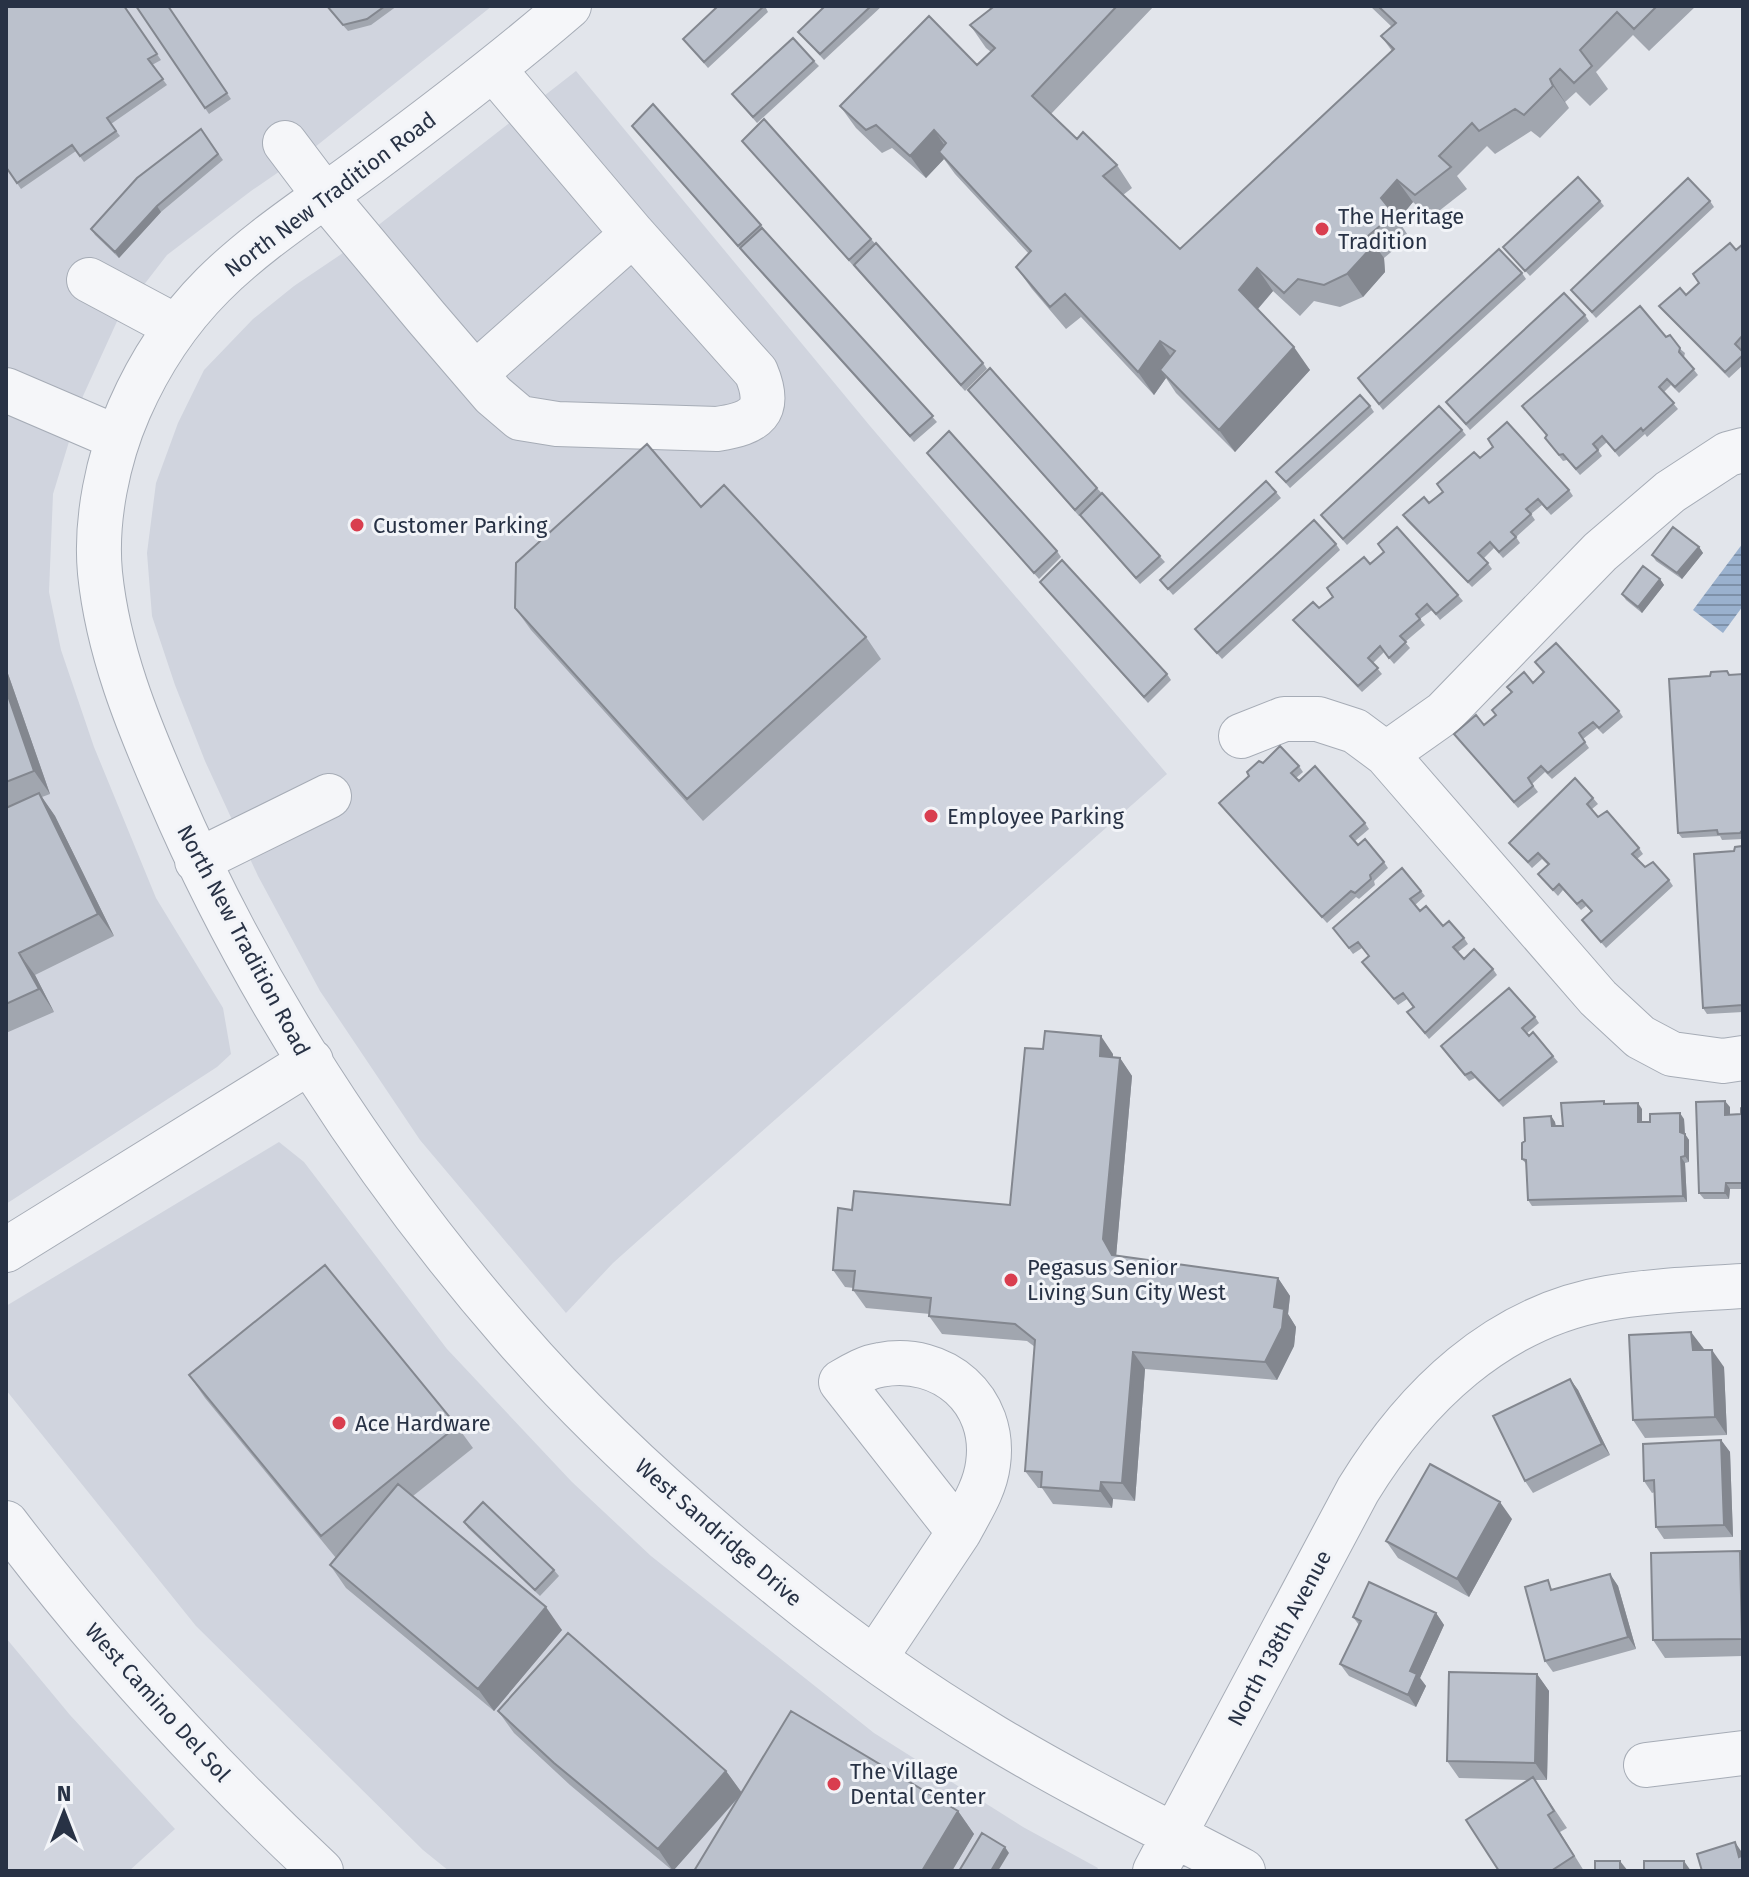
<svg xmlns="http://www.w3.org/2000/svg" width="1749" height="1877" viewBox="0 0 1749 1877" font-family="'Fira Sans',sans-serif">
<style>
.built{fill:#d0d4de}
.water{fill:url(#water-rules)}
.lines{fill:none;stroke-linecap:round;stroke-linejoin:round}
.minor-casing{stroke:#a6acb6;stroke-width:46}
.minor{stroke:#f5f6f9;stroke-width:44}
.wall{fill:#a1a6af}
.shaded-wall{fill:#83878f}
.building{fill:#bbc1cc;stroke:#83878f;stroke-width:2}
.poi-dot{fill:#d93e4f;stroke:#f2f4f8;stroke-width:3}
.labels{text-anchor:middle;stroke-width:6;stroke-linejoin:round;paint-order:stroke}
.street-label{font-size:22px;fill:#283245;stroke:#f2f4f8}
.poi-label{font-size:22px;fill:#283245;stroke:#f2f4f8;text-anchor:start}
</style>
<defs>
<pattern id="water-rules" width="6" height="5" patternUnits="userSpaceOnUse" patternTransform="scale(2)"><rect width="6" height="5" fill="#9ab1ce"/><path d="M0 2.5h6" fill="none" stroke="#7e91a9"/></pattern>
</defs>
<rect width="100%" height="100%" fill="#e2e5eb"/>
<!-- built -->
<path class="built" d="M6,6H492L315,147L251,191L167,255L119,317L83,396L53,494L49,592L61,650L94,747L156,898L223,1008L231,1054L217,1067L6,1204Z
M576,71L870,426L1167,774L641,1238L613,1263L566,1313L420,1140L320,991L258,876L205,761L175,685L152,616L147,553L156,483L178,423L204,370L253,319L294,286L340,255Z
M279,1142L304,1162L447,1349L572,1482L651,1556L874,1733L1023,1827L1098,1868L1096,1871H449L423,1850L196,1626L6,1390V1306Z
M6,1638L70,1715L175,1829L129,1871H6Z"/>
<!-- water -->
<path class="water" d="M1743,543V606L1723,633L1693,610Z"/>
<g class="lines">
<!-- minor casing -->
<g class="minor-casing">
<path id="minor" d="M569,6C504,62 436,114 367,165C263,242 184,284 129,410C108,458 95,520 100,573C108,651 137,722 168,793C250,986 374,1176 512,1334C593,1428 687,1512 783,1589C849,1643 921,1693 994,1737C1074,1785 1159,1827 1243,1871
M285,143L325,196L426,317L493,395L520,418L557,424L717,429C756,423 773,412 756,372L633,234L494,70
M89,280L175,326
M475,374L633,234
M6,390L118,438
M1241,736L1284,719H1318L1355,731L1386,754L1598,998L1640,1037L1672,1054L1723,1061L1743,1058
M1386,754L1444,713L1600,552L1670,492L1728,454L1743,450
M197,861L329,796
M6,1250L311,1061
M6,1523C101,1648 206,1764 321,1871
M875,1658L959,1532L841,1382C853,1375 866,1367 880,1365C943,1353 997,1400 988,1464C985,1489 970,1511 959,1532
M1646,1765L1743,1753
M1155,1871L1358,1490C1415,1397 1497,1317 1608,1298C1653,1290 1698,1289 1743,1286"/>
</g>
<!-- minor -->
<use href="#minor" class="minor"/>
</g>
<!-- wall -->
<path class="wall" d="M124,6L161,60L152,65L167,85L111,124L120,136L84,162L76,151L21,189L6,167Z
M136,6H168L231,99L209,114Z
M326,6H397L371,25L348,31Z
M765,6L768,12L708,68L683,39Z
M825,6H882L824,60L798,32Z
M988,6H1154L1051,114L1077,139L1117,165L1132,188L1123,195L1180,249L1392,51L1381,36L1392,27L1370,6H1696L1649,51L1633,35L1596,72L1608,89L1590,106L1576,92L1565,102L1569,108L1540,138L1531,131L1495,154L1487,146L1457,176L1467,189L1430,218L1413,202L1398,220L1409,237L1384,258L1385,272L1363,297L1340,307L1314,301L1300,316L1273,291L1258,309L1310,370L1235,452L1176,393L1166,378L1154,395L1081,317L1066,329L1032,289L1016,267L1029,254L955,174L944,159L926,178L892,148L882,153L856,128L840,106L977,65L991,52L986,48L970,25L990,9Z
M814,61L819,66L757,123L732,94Z
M632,126L761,225L765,231L937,422L914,442L744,254Z
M201,129L223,160L161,212L119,258L95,235L91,229Z
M742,141L871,239L983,363L987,369L965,391Z
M1600,201L1604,206L1530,276L1503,247Z
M1710,201L1714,207L1596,318L1571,290Z
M1743,244V346L1740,349L1743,352V365L1729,378L1664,312L1659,306L1686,295Z
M1522,273L1526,279L1383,410L1358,378Z
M1585,315L1589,321L1470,430L1446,402Z
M1666,337L1685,353L1684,357L1698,375L1679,393L1671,385L1664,392L1678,409L1647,437L1645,434L1619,457L1607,442L1598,450L1602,456L1580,475L1567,460L1563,461L1545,438L1547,436L1522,406Z
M968,390L1097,488L1165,562L1140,584L1080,515L1079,516Z
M1370,406L1374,412L1290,488L1276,472Z
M1462,430L1466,435L1347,545L1321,515Z
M927,453L1057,551L1061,557L1039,579Z
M1480,458L1569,490L1573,496L1551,515L1542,505L1531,514L1535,520L1516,537L1520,543L1503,558L1494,548L1484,558L1492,569L1472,587L1407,521L1403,515L1429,503Z
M1276,492L1281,498L1173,595L1160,580Z
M701,507L866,637L881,659L703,821L531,630L515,608Z
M1336,544L1340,550L1222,659L1195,629Z
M1699,547L1703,553L1682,579L1656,561L1652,555Z
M1370,564L1458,595L1463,601L1440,620L1432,610L1420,619L1425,625L1405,642L1410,648L1394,664L1384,652L1373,663L1382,674L1362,692L1298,626L1293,620L1319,608Z
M1660,579L1664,585L1642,613L1626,600L1622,594Z
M1040,582L1167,674L1171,680L1148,703Z
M1535,662L1619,711L1623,717L1603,734L1597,728L1583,739L1589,748L1552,779L1545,772L1532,784L1538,792L1518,808L1454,734L1484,725L1496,715L1511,693L1507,687L1533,683L1544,672Z
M6,668L50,794L42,797L55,816L114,936L35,975L54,1012L6,1033Z
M1743,674V839L1722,840L1720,836L1682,838L1678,833L1729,675Z
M1263,763L1299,766L1303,772L1296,778L1299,781L1365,823L1369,829L1355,841L1358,845L1384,862L1388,868L1374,881L1375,885L1359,899L1356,897L1327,923L1219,803Z
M1593,798L1598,804L1592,809L1598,817L1639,848L1643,854L1637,859L1645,867L1669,880L1673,886L1606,948L1582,920L1592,912L1586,906L1581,910L1563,890L1558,896L1538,874L1548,865L1542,859L1532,868L1509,843Z
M1743,846V1012L1707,1014L1703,1008L1734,851Z
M1421,891L1425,896L1415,905L1420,911L1443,926L1464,938L1468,944L1458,952L1464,959L1493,969L1497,975L1429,1039L1407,1012L1413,1008L1407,999L1398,1005L1362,962L1369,956L1362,948L1353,954L1338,934Z
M1535,1017L1539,1023L1526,1034L1553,1056L1558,1062L1503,1107L1475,1078L1469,1081L1445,1052Z
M1113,1054V1058H1120L1132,1076L1116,1256L1278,1278L1290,1296L1288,1314L1296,1327L1294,1346L1277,1380L1145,1369L1135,1501L1113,1499L1112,1508L1053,1504L1042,1488H1038L1025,1471L1035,1347L1027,1341L942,1334L929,1316L930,1314L866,1308L853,1290L854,1288L845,1287L833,1270L852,1210L1010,1205Z
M1604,1101L1606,1104L1642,1109V1122L1684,1119L1685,1134L1689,1140V1162L1685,1163L1687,1202L1532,1206L1528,1200L1527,1165L1522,1159L1525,1141L1551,1116L1555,1122L1556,1126H1563Z
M1730,1107V1115L1741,1114L1743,1107V1189H1730L1729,1199H1704L1699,1193Z
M1724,1367L1727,1435L1645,1438L1633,1420Z
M189,1375L457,1426L473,1448L413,1496L562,1630L494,1711L346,1588L330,1565L336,1558L205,1398Z
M1570,1379L1578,1390L1610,1455L1533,1493L1525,1481Z
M1721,1440L1730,1452L1733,1537L1664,1539L1656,1527L1655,1492L1652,1493L1644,1481Z
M1512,1519L1469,1597L1398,1558L1386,1541Z
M464,1522L554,1570L559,1576L540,1596L468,1528Z
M1743,1555V1656L1665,1658L1653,1640Z
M1610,1574L1618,1586L1636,1649L1553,1672L1545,1661Z
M1436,1613L1444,1625L1420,1678L1426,1686L1416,1707L1349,1676L1340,1664L1359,1625L1353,1617Z
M1537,1674L1549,1691L1547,1780H1535L1567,1828L1560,1832L1584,1871H1499L1528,1780L1459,1778L1447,1761Z
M498,1711L726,1771L742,1793L958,1811L974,1834L952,1871H694L739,1797L673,1871L570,1785L514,1733Z"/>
<!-- shaded-wall -->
<path class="shaded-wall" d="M1550,79L1565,102L1569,108L1553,86Z
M934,130L950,153L939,152L944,159L926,178L910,156Z
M1397,180L1413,202L1398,220L1381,198Z
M157,206L161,212L119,258L115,252Z
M1368,236L1384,258L1385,272L1363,297L1347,274Z
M1257,268L1273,291L1255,312L1239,290Z
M1160,341L1176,364L1160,370L1166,378L1154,395L1138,372Z
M1294,347L1310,370L1235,452L1219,430Z
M1699,547L1703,553L1682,579L1677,573Z
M1660,579L1664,585L1642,613L1638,607Z
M6,668L50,794L34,771L6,690Z
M39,793L55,816L114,936L98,914Z
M19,953L35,975L54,1012L39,989Z
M1101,1036L1113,1054L1112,1074L1100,1056Z
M1120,1058L1132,1076L1116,1257L1112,1255L1103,1239Z
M1725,1101L1730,1107V1121L1725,1115Z
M1638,1103L1642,1109V1128L1638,1122Z
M1680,1113L1684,1119L1685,1138L1680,1132Z
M1551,1116L1555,1122L1556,1132L1552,1126Z
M1685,1134L1689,1140V1162L1685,1156Z
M1681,1157L1685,1163L1687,1202L1683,1196Z
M1726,1183L1730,1189L1729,1199L1725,1193Z
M1278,1278L1290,1296L1288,1314L1296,1327L1294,1346L1277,1380L1265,1362Z
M1691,1332L1704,1349L1693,1350Z
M1712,1350L1724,1367L1727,1435L1715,1417Z
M1133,1352L1145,1369L1135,1501L1122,1483Z
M1570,1379L1578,1390L1610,1455L1602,1444Z
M1721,1440L1730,1452L1733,1537L1724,1525Z
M1101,1482L1113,1499L1112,1508L1100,1491Z
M1500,1502L1512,1519L1469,1597L1457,1579Z
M1740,1551L1743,1555V1640L1742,1639Z
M1610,1574L1618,1586L1636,1649L1628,1637Z
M546,1607L562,1630L494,1711L478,1689Z
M1436,1613L1444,1625L1420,1678L1426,1686L1416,1707L1408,1695L1410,1671Z
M1537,1674L1549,1691L1547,1780L1535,1763Z
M726,1771L742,1793L673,1871L658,1849Z
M958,1811L974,1834L952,1871H922Z
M1735,1842L1743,1854V1863L1739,1857Z
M1005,1847L1009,1853L998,1871H991Z
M1620,1861L1628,1871H1620Z
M1684,1861L1691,1871H1684Z"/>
<!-- building -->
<path class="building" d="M6,6H124L157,54L148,59L163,79L107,118L116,131L80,156L72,145L17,183L6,167Z
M136,6H168L227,93L205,108Z
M327,6H385L367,19L343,25Z
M718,6H764L704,62L683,39Z
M825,6H871L820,54L798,32Z
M990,6H1117L1032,96L1077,139L1083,132L1117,165L1103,176L1180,249L1394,49L1381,36L1396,23L1378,6H1657L1634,29L1617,12L1580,50L1592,66L1574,83L1560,69L1550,79L1553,86L1524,115L1515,109L1479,131L1472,123L1439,156L1451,167L1415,195L1397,180L1381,198L1394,214L1368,236L1369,250L1347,274L1324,285L1298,279L1284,293L1257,268L1239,290L1294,347L1219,430L1160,370L1175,351L1160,341L1138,372L1065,294L1050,307L1016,267L1031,251L939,152L946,143L934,130L910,156L876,125L866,130L840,106L929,16L977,65L995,48L970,25L992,8Z
M793,38L814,61L753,117L732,94Z
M653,104L761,225L738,246L632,126Z
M764,119L871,239L849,260L742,141Z
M201,129L218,154L157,206L115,252L91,229L137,178Z
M1578,177L1600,201L1525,271L1503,247Z
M1688,178L1710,201L1592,312L1571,290Z
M762,228L933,416L910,436L740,248Z
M876,243L983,363L961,385L854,265Z
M1730,243L1736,250L1743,244V335L1735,344L1743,352V355L1725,372L1659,306L1680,288L1686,295L1699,283L1693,274Z
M1499,249L1522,273L1379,404L1358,378Z
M1564,293L1585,315L1466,424L1446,402Z
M1640,306L1666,337L1670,335L1680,348L1679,352L1694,369L1675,387L1667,379L1659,387L1674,403L1643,431L1641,428L1615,451L1602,436L1593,444L1598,450L1576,469L1563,454L1559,455L1545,438L1547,435L1522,406Z
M990,368L1097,488L1075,510L968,390Z
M1360,395L1370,406L1286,482L1276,472Z
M1439,406L1462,430L1343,539L1321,515Z
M1507,422L1569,490L1547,509L1538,499L1526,509L1531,514L1511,532L1516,537L1499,552L1490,542L1478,553L1488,563L1468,582L1403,515L1424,497L1429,503L1443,492L1437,484L1474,452L1480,458L1493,447L1488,439Z
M949,431L1057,551L1034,573L927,453Z
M647,444L701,507L724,485L866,637L687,799L515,608L516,563Z
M1266,481L1276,492L1168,589L1160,580Z
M1102,493L1160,556L1136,578L1080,515Z
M1314,520L1336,544L1217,653L1195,629Z
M1397,527L1458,595L1436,614L1427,604L1416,614L1420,619L1400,636L1406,642L1389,658L1380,646L1368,658L1378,668L1358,686L1293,620L1313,602L1319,608L1333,597L1327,588L1364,557L1370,564L1384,552L1378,544Z
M1673,527L1699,547L1677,573L1652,555Z
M1062,560L1167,674L1144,697L1040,582Z
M1643,566L1660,579L1638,607L1622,594Z
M1556,643L1619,711L1599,728L1593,722L1579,733L1585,742L1548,773L1541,766L1528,778L1533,786L1514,802L1454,734L1476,715L1484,725L1496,715L1492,710L1512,692L1507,687L1524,672L1533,683L1544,672L1535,662Z
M1727,671L1729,675L1743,674V829L1740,833L1718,834L1717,830L1678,833L1669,679L1710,676L1711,672Z
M6,690L34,771L6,782Z
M1280,746L1299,766L1291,773L1299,781L1315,766L1365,823L1350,836L1358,845L1365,839L1384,862L1370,875L1371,879L1355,893L1351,891L1322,917L1219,803L1249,776L1247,772L1259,761L1263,763Z
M1575,778L1593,798L1587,804L1598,817L1607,811L1639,848L1632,854L1645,867L1653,862L1669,880L1601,942L1582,920L1592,911L1582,900L1577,904L1559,884L1553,890L1538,874L1549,864L1538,853L1528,862L1509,843Z
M39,793L98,914L19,953L39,989L6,1004V808Z
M1743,846V1008L1742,1005L1703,1008L1694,854L1734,851L1735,847Z
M1402,868L1421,891L1410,899L1420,911L1426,906L1443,926L1449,921L1464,938L1453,947L1464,959L1474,949L1493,969L1425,1033L1407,1012L1414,1007L1403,993L1394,999L1362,962L1369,956L1358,942L1349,948L1333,928Z
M1509,988L1535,1017L1522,1028L1529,1036L1533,1032L1553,1056L1499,1101L1471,1072L1465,1075L1441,1046Z
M1045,1031L1101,1036L1100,1056L1120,1058L1103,1239L1112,1255L1278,1278L1274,1307L1284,1309L1282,1328L1265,1362L1133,1352L1122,1483L1101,1482L1100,1491L1041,1487L1042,1472L1025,1471L1035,1340L1015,1324L929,1316L931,1298L853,1290L855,1271L833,1270L838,1208L852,1210L854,1191L1010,1205L1025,1048L1043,1049Z
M1604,1101V1104L1638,1103V1122H1650V1114L1680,1113V1132L1685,1134V1156L1681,1157L1683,1196L1528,1200L1526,1160L1522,1159V1143L1525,1141L1524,1118L1551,1116L1552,1126H1563L1561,1103Z
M1725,1101V1115L1741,1114V1108L1743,1107V1183H1726L1725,1193H1699L1696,1102Z
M325,1265L457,1426L321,1536L189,1375Z
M1691,1332L1693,1350H1712L1715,1417L1633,1420L1629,1335Z
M1570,1379L1602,1444L1525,1481L1493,1416Z
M1721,1440L1724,1525L1656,1527L1654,1480L1644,1481L1643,1444Z
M1430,1464L1500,1502L1457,1579L1386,1541Z
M398,1484L546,1607L478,1689L330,1565Z
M483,1502L554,1570L535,1590L464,1522Z
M1740,1551L1742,1639L1653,1640L1651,1553Z
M1610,1574L1628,1637L1545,1661L1525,1587L1548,1580L1551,1590Z
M1369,1582L1436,1613L1410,1671L1417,1674L1408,1695L1340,1664L1361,1621L1353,1617Z
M568,1633L726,1771L658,1849L554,1763L498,1711Z
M1449,1672L1537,1674L1535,1763L1447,1761Z
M791,1711L958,1811L922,1871H694Z
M1533,1777L1554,1811L1548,1815L1574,1856L1551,1871H1499L1466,1820Z
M982,1833L1005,1847L991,1871H959Z
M1735,1842L1739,1857L1743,1855V1871H1702L1697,1854Z
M1595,1861H1620V1871H1595Z
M1644,1861H1684V1871H1644Z"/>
<!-- markers -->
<g class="poi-dot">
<circle cx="1322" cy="229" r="8"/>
<circle cx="357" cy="525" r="8"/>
<circle cx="931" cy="816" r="8"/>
<circle cx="1011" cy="1280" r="8"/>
<circle cx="339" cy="1423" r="8"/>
<circle cx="834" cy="1784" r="8"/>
</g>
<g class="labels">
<!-- street labels -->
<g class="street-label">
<text transform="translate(330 194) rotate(-37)" y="8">North New Tradition Road</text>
<text transform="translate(244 940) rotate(62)" y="8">North New Tradition Road</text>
<text transform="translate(719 1532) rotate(41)" y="8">West Sandridge Drive</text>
<text transform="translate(1279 1638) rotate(-62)" y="8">North 138th Avenue</text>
<text transform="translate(158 1702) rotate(48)" y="8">West Camino Del Sol</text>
</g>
<!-- poi labels -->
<g class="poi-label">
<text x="1338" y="224">The Heritage<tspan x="1338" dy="25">Tradition</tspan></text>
<text x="373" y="533">Customer Parking</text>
<text x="947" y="824">Employee Parking</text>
<text x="1027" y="1275">Pegasus Senior<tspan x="1027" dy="25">Living Sun City West</tspan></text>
<text x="355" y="1431">Ace Hardware</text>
<text x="850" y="1779">The Village<tspan x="850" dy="25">Dental Center</tspan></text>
</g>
</g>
<!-- border -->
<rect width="1749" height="1877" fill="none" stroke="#283245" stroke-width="16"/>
<!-- north arrow -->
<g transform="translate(64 1813)" stroke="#f2f4f8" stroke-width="6" paint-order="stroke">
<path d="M0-6L14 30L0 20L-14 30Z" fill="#283245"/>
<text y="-12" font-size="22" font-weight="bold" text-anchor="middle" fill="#283245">N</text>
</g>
</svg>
